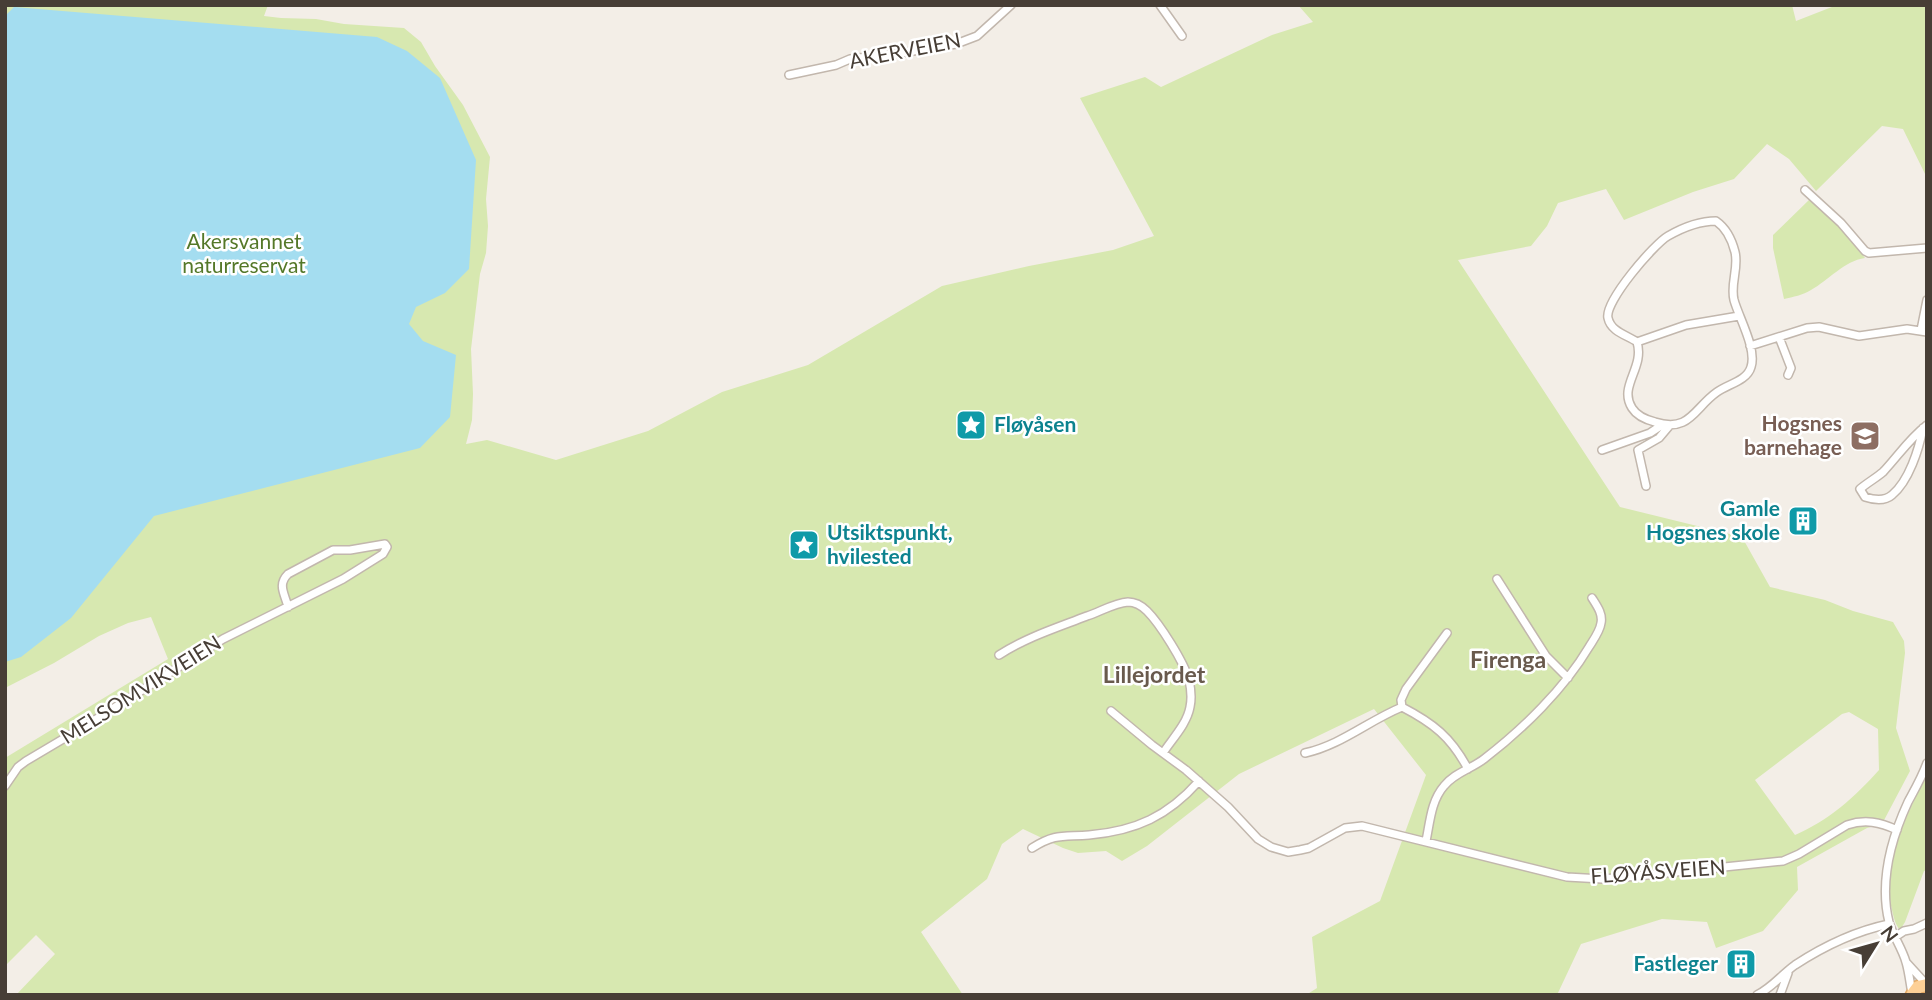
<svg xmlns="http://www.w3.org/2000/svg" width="1932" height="1000" viewBox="0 0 1932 1000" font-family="Lato,sans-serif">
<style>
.green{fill:#d7e8b0;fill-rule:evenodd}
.water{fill:#a4ddf0}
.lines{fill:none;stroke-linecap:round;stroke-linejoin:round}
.minor-casing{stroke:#c2b7ad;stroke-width:10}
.primary-casing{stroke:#e3aa66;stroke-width:15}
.minor{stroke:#fff;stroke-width:7}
.primary{stroke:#fdd096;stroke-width:12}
.labels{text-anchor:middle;stroke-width:5;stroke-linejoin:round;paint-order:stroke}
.street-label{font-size:21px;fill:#473e36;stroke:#fff}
.park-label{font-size:21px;fill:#547829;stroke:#fff}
.education-label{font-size:21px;font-weight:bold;fill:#785e54;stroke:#fff;text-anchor:end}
.culture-label{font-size:21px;font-weight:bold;fill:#0d838f;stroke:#fff;text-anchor:start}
.neighbourhood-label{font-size:23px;font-weight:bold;fill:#695a4d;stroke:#fff}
</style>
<rect width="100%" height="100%" fill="#f3eee7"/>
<!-- green -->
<path class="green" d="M5,5H268L264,16L281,18L316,19L344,24L404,28L421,42L435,66L463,105L490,157L486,199L488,226L486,253L480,274L471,349L473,394L472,420L466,444L487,440L556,460L648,431L722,392L808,365L942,286L1029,266L1113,250L1154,236L1080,98L1145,77L1161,87L1272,35L1313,22L1298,5H1792L1796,21L1837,5H1927V178L1903,129L1882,126L1816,191L1789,159L1767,144L1734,179L1693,192L1624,220L1606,189L1558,203L1547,226L1531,246L1458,260L1620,507L1742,537L1770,587L1825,600L1853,611L1893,622L1904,641L1905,653L1896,728L1910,771L1882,824L1867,828L1797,867L1798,890L1763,931L1716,948L1707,922L1662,919L1581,944L1557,995H1306L1317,988L1312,937L1380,901L1426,775L1374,709L1239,774L1147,846L1122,861L1106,851L1078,853L1063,848L1023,829L1002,844L987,879L921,932L963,995H16L55,954L36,935L5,966V758L168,659L151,617L128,623L99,636L54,663L5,688ZM1849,712L1878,729L1879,770C1855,797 1828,821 1795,835L1755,780L1842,714Z
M1810,199L1843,229L1865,258C1844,261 1829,280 1811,290C1803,295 1793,297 1784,299L1773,248V235Z
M1927,775V870L1924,871L1905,922L1900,930C1895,924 1894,918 1892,910C1881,868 1907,812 1927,775Z"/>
<!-- water -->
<path class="water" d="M14,7L377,37L407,51L440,78L476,160L469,269L445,293L416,307L409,324L423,341L456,355L450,417L420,448L154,516L71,618L21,657L5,662V16Z"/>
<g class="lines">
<!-- minor casing -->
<g class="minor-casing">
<path id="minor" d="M1160,5L1182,36
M789,75L836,65L850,59L895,54L956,44L977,36L1011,5
M1805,190L1841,223L1865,251L1869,253L1927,248
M1716,221C1726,228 1732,240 1735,252C1739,268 1730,284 1734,300C1739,318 1757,349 1751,367C1747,381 1728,384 1717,392C1694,408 1690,433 1655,422C1647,420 1637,416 1632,408C1618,386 1645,368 1637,342C1627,335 1611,332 1608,318C1604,302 1654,244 1668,236C1682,228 1700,221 1716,221Z
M1921,330L1927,300
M1779,337L1791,368L1788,375
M1637,342L1686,325L1739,316
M1750,346L1807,328L1819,327L1859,336L1907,329L1927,332
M1923,428C1919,449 1909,481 1892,495C1884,502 1874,500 1865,497L1860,489C1867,483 1876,478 1883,472C1898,456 1909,439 1927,425
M1602,450L1650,433L1662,425
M1646,486L1638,450L1659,438L1670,425
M1497,579L1546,656L1568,678
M999,655C1027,637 1056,628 1087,616C1100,612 1114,603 1128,602C1135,602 1142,606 1147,611C1160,624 1184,662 1189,680C1191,689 1192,698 1190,707C1187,724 1172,739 1163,753
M1402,707C1433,723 1451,737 1468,769
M1402,707L1401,700L1406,689L1447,633
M1111,711L1152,745L1186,770L1228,807L1258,839L1271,847L1288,852L1300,850L1309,848L1345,828L1362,826L1567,877L1602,879L1627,877L1783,861L1799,854L1847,825C1865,819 1880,822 1897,830
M1305,753C1341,745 1368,721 1402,707
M5,786L18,767L26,761L90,723L223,639L343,579L383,554L387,547L385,544L350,550H333L288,574C277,585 285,594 288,607
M1426,841C1430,822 1431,801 1444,786C1454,773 1471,769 1484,759C1523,729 1564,689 1589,647C1594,639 1600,631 1601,623C1603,614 1597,606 1592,598
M1032,848C1056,833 1063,837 1089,835C1136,831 1168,816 1199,781
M1895,937L1904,931L1914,929L1927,923
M1906,962L1927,985
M1912,994C1910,983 1909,972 1906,962C1902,948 1893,936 1889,922C1879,881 1891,839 1908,802C1915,789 1922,777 1927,763
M1757,995C1773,987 1781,975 1795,965C1824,946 1856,931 1889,924
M1780,995L1788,973"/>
</g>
<!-- primary casing -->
<g class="primary-casing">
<path id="primary" d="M1912,995L1918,987L1927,985"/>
</g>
<!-- minor -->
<use href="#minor" class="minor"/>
<!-- primary -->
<use href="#primary" class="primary"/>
</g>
<!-- icons -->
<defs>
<g id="sight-square" transform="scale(1.575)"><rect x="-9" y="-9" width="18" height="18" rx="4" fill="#0f9aa8" stroke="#fff"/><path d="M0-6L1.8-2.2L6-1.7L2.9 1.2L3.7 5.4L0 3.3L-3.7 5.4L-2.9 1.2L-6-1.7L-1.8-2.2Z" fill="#fff"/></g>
<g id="school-square" transform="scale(1.575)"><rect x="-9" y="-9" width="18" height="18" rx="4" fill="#8d6e63" stroke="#fff"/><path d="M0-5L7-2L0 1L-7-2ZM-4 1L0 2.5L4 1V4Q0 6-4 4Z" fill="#fff"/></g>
<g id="building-square" transform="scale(1.575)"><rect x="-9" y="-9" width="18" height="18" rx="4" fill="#0f9aa8" stroke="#fff"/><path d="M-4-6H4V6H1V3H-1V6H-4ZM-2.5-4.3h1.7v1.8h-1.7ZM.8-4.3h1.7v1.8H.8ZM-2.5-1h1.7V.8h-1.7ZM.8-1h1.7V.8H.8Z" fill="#fff"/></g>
</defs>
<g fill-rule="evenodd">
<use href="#sight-square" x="971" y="425"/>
<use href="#school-square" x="1865" y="436"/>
<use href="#building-square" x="1803" y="521"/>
<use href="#sight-square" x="804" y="545"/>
<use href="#building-square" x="1741" y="964"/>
</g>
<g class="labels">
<!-- street labels -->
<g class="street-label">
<text transform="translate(905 51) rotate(-11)" y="7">AKERVEIEN</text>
<text transform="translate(141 690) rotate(-32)" y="7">MELSOMVIKVEIEN</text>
<text transform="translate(1658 872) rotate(-4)" y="7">FLØYÅSVEIEN</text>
</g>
<!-- park labels -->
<g class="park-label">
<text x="244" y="249">Akersvannet<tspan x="244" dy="24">naturreservat</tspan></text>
</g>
<!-- education labels -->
<g class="education-label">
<text x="1842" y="431">Hogsnes<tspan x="1842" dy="24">barnehage</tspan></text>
</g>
<!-- culture labels -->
<g class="culture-label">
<text x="994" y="432">Fløyåsen</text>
<text x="1780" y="516" text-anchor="end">Gamle<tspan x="1780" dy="24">Hogsnes skole</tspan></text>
<text x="827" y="540">Utsiktspunkt,<tspan x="827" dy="24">hvilested</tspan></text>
<text x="1718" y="971" text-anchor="end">Fastleger</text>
</g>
<!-- neighbourhood labels -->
<g class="neighbourhood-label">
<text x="1508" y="668">Firenga</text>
<text x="1154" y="683">Lillejordet</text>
</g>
</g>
<!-- border -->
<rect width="1932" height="1000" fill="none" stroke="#473e36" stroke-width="14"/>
<!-- north arrow -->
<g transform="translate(1876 944) rotate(53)" stroke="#ffffff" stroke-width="5" paint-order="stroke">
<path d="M0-5L12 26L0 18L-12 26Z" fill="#473e36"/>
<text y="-10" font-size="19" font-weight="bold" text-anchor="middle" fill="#473e36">N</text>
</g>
</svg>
